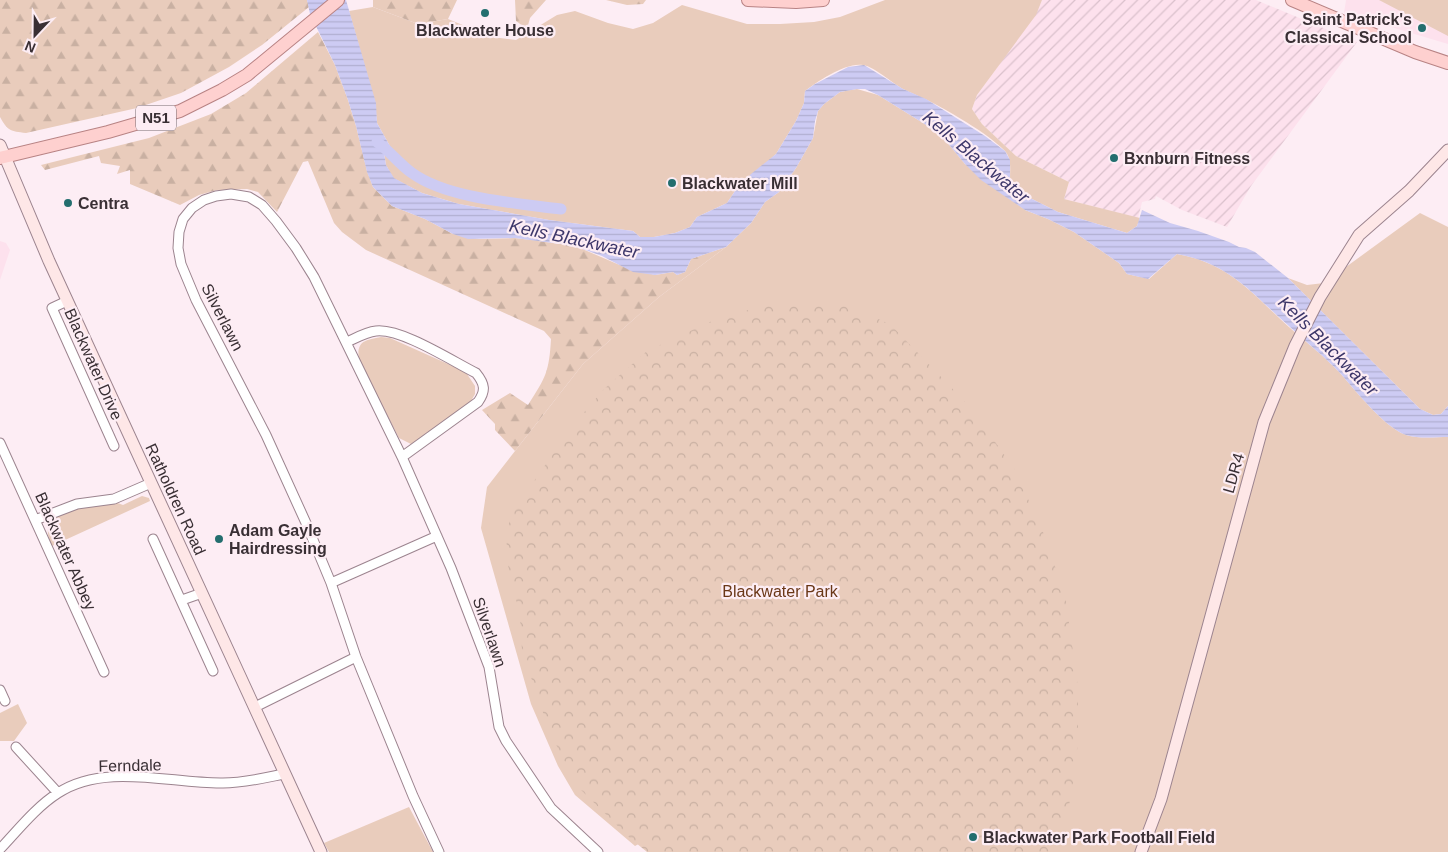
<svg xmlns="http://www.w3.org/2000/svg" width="1448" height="852" viewBox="0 0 1448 852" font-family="Helvetica,sans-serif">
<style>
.built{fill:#fde1ed}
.industrial{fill:url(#industrial-furrows)}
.grass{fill:#e9ccbc}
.forest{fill:url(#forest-firs)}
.park{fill:url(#park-crowns)}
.water{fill:url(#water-rules)}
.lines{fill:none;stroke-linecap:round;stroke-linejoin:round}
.canal{stroke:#cdcbf3;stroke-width:11}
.street-casing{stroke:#9c848f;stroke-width:11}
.secondary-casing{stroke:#9c848f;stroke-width:13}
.primary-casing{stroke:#b88384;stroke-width:14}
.street{stroke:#fff;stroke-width:9}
.secondary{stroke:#fee7e7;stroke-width:11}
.primary{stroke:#fed0cf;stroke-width:12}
.poi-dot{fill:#236e6e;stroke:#fdedf4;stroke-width:2}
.labels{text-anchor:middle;stroke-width:4.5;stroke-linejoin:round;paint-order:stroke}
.shield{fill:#fdedf4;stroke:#74686e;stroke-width:1}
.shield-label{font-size:15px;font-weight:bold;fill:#392f34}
.poi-label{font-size:16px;font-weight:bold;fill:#392f34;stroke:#fdedf4;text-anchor:start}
.street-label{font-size:16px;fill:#392f34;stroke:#fdedf4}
.park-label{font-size:16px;fill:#6a3717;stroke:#fdedf4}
.water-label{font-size:18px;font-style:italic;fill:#3d376a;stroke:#fdedf4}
</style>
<defs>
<pattern id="industrial-furrows" width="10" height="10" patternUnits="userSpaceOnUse" patternTransform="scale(1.25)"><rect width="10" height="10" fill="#fde1ed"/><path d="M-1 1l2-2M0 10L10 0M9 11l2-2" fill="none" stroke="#dac1cc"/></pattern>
<pattern id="forest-firs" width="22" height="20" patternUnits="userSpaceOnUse" patternTransform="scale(1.25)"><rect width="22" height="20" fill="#e9ccbc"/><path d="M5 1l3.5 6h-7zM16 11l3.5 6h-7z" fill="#c9b0a2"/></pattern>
<pattern id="park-crowns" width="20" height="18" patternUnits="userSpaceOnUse" patternTransform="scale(1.25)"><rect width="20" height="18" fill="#e9ccbc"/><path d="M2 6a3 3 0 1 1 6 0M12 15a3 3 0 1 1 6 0" fill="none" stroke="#c9b0a2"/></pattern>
<pattern id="water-rules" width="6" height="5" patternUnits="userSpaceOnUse" patternTransform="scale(1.25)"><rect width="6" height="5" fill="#cdcbf3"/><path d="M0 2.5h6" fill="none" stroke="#b1afd1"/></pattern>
</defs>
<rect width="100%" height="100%" fill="#fdedf4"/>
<!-- built -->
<path class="built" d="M1346,0H1448V44L1344,13Z
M0,241L6,243L10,250L0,280Z"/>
<!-- industrial -->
<path class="industrial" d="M1042,0H1256L1357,42L1251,186L1227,227L1182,210L1156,196L1155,199L1142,202L1138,218L1064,199L1069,182L1016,156L982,124L972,109L977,95L1035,15Z"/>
<!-- grass -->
<path class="grass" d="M885,0H1042L1036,15L977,95L972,109L982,124L1016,156L1069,182L1064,199L1140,218L1137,226L1127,233L1058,212L1030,198L1010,179C1010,169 1012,158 1004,150C987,133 949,111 927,100C919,96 911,93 903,89C892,83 875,67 863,65C846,62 818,81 805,91L804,103L796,121L776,154L735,191L727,203L697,217L690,227L675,233L654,237H640L633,231L549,220L459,204L422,193L393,178L386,165L384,153L391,148L377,123L375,103L349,11L373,7L418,24L448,19L492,37L516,40L557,15L575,11L608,23L633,29L653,23L682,5L747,24H780L814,22L840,17Z
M1379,0H1448V36Z
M857,89L878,95L931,128L946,141L965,164L1025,210L1048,219L1074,232L1119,263L1127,274L1149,279L1177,254C1231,264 1251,293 1289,327C1306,342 1325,357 1340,373C1356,391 1384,427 1406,435C1419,439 1435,437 1448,437V852H691L684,819L635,846L575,795L558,766L531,704L481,528L487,487L583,364L659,297L726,247L751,223L765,202L779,192L796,168L813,138L818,111L824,104L840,92Z
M1420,213L1448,227V406L1441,414L1433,415L1420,409L1288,278L1307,285L1324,283Z
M381,337L390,338L457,368L467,374L475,386V394L470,403L416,442L411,444L399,438L359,360C356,341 365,340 381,337Z
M142,496L149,498L150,501L52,546C48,538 45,528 52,520C58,512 105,501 115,502C118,503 120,504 123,505Z
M18,704L27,723L14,741H0V713Z
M409,807L433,852H329L324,843Z"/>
<!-- forest -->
<path class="forest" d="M0,0H307L309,7L262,45L229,67L181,93L137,108L26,133C10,131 8,131 0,117Z
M373,0H457L448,19L418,24L373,7Z
M515,0H546L530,18L527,29L516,21Z
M606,0H646L643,4L627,5Z
M318,32L335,65L348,100L356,126L367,171L373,187L392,206L425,219L453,234L479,239L515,238L561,244L580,248L622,266L655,275L673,272L677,275L685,272L691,259L726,247L659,297L583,364L515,451L495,430V424L482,410L510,393L528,405C546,377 549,372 551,339L544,331L366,250L342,232L334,223L308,161L303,162L277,212L258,192L247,189L217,190L199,195L180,205L130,184V170L117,174L120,166L101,163L99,156L45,170L41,165L149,138L211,114L246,93Z"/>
<!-- park -->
<path class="park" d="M780,301L842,302L891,325L971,408L1015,470L1047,541L1066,601L1078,688V742L1072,792L1058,852H647L630,838L578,787L550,733L522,651L520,617L508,566L506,533L513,511L548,461L557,444L604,389L647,351L714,320Z"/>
<!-- water -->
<path class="water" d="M307,0H346L376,103L377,123L391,148L384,153L386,165L394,178L422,193L459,204L549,220L633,231L640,237H654L675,233L690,227L697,217L727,203L735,191L751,174L776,154L796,121L804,103L805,91L815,84L848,67L864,65L903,89L926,99L985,136L1005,151L1010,160V179L1030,198L1058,212L1127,233L1137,226L1142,210L1170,223L1198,231L1229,242L1239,247L1246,248L1255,252L1288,278L1420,409L1433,415L1441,414L1448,406V437C1435,437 1419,439 1406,435C1384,427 1356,391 1340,373C1325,357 1306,342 1290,327C1251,293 1231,264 1177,254L1148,279L1127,274L1119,263L1074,232L1048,219L1025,210L981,180L965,164L946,141L931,128L878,95L865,89H857L840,92L824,104L818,111L815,121L813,138L796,168L779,192L765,202L751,223L726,247L691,259L685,272L677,275L673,272L655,275L633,272L602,256L580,248L561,244L515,238L468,239L453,234L425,219L392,206L373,187L367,172L356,126L348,100L335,65L310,14Z"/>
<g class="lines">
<!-- canal -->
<path class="canal" d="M377,142C390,151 399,164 412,173C448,199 517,203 561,209"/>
<!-- street casing -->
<g class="street-casing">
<path id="street" d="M67,301L52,308L114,446
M347,342C356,338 366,332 376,331C401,328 452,361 476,373C485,384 486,391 478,402L402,457
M0,443L104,672
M35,520L77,504L114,499L151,483
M153,539L213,671
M331,583L437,536
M182,600L202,593
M0,690L5,701
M255,707L356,657
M16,747L58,793
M0,849C18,830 36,807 58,793C105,762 172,784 223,783C244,783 264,778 284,774
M439,852L413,796L356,657L331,583L306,523L266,435L196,300L181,264L178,248L179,232L183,219L192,208L204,200L216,196L231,194L249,197L262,205L276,221L296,248L314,277L402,457L451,568L489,667L499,727L506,741L551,808L598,852"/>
</g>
<!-- secondary casing -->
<g class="secondary-casing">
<path id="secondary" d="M0,145L49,261L321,852
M1141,852L1161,799L1264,422L1295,346L1320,297L1359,235L1409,191L1448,150"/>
</g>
<!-- primary casing -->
<g class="primary-casing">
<path id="primary" d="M748,0L796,2L823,0
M1292,0L1415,52L1448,63
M0,158L108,132L180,111L222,90L247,75L338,0"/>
</g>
<!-- street -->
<use href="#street" class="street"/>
<!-- secondary -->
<use href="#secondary" class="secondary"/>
<!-- primary -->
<use href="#primary" class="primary"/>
</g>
<!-- markers -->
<g class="poi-dot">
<circle cx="485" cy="13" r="5"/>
<circle cx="1422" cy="28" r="5"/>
<circle cx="1114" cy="158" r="5"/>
<circle cx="672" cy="183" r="5"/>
<circle cx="68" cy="203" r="5"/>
<circle cx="219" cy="539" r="5"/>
<circle cx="973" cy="837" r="5"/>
</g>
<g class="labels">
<!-- shield labels -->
<rect class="shield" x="136" y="105.5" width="40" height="25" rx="4"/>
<g class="shield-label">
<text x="156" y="123">N51</text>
</g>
<!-- poi labels -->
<g class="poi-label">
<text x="1412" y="25" text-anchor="end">Saint Patrick's<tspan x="1412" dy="18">Classical School</tspan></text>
<text x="485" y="36" text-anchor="middle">Blackwater House</text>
<text x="1124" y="164">Bxnburn Fitness</text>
<text x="682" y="189">Blackwater Mill</text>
<text x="78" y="209">Centra</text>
<text x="229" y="536">Adam Gayle<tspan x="229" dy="18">Hairdressing</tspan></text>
<text x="983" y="843">Blackwater Park Football Field</text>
</g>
<!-- street labels -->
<g class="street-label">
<text transform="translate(223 317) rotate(63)" y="6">Silverlawn</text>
<text transform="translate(94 364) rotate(66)" y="6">Blackwater Drive</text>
<text transform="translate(1233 473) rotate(-74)" y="6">LDR4</text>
<text transform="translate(176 499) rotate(65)" y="6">Ratholdren Road</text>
<text transform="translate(66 551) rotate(66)" y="6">Blackwater Abbey</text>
<text transform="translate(490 632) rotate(71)" y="6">Silverlawn</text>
<text transform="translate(130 765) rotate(-1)" y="6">Ferndale</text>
</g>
<!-- park labels -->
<g class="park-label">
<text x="780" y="597">Blackwater Park</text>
</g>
<!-- water labels -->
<g class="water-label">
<text transform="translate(976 157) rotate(40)" y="6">Kells Blackwater</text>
<text transform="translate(574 239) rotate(12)" y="6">Kells Blackwater</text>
<text transform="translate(1328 346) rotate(45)" y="6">Kells Blackwater</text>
</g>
</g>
<!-- north arrow -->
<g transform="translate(35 35) rotate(202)" stroke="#fdedf4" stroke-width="4" paint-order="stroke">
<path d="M0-4L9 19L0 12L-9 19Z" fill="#392f34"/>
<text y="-8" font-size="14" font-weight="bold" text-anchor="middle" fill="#392f34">N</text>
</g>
</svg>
